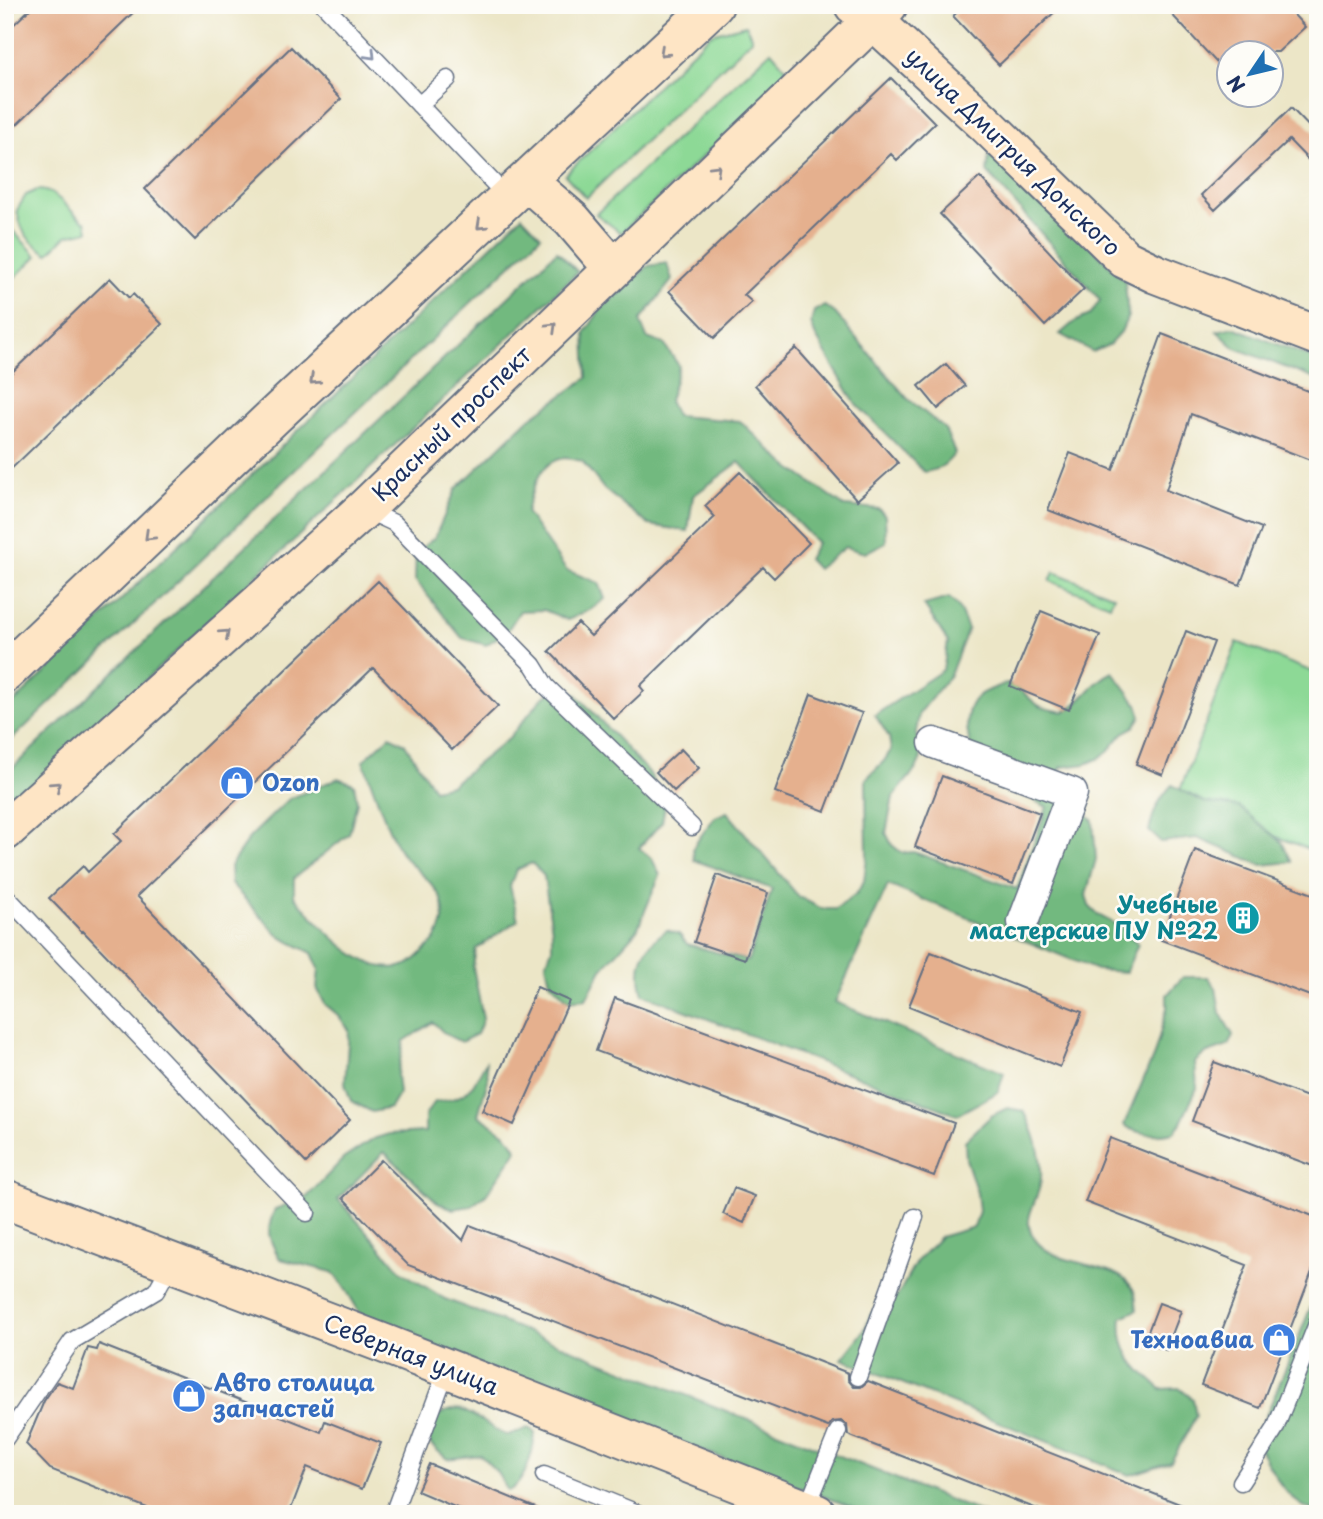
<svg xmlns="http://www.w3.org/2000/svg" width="1323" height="1519" viewBox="0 0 1323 1519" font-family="'Playpen Sans',sans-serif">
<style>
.green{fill:#8dd996;stroke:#54847a;stroke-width:2}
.forest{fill:#72b97f;stroke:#46746e;stroke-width:2}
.building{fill:#e5b08e}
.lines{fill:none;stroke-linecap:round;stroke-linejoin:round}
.lane-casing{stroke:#646f83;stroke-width:19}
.street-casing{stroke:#646f83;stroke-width:33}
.secondary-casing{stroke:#646f83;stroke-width:42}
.lane{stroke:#fff;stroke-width:16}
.street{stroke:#fff;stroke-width:30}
.secondary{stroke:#fee5c5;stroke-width:38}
.oneway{stroke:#8c8a92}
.oneway2{stroke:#8d97ae}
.labels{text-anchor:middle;stroke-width:5;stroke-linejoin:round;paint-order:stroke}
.street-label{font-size:23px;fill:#1b2f5e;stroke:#fdfcf7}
.shop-label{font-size:23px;font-weight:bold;fill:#366cbe;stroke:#fdfcf7;text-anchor:start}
.culture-label{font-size:23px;font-weight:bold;fill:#0d838f;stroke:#fdfcf7;text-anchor:end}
</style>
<rect width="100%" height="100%" fill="#fdfcf7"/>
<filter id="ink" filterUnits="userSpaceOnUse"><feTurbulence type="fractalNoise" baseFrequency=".0143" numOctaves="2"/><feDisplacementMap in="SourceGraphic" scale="14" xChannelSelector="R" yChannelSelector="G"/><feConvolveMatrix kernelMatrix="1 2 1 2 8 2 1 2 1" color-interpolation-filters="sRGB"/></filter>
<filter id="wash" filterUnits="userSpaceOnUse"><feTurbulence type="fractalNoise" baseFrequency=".00686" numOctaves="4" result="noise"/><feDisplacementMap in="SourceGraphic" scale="28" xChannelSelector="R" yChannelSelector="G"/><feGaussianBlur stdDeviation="1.57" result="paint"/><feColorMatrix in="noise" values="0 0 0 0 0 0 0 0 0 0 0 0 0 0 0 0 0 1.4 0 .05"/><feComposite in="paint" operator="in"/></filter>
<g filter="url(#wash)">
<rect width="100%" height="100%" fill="#ece6c7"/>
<!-- green -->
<path class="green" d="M746,25L752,39L586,198L565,175L711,34Z
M771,51L791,74L621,233L596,214Z
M37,190C60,190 67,212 86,222L88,231L66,236L48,254C28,241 21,233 17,210L26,195Z
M9,227L37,256L5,287V230Z
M1054,572L1114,596L1110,605L1050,581Z
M1237,642L1318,674V847L1316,852L1177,798Z"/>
<!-- forest -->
<path class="forest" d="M989,154L1005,158L1125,281L1128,316L1121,332L1109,345L1093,352L1060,334L1074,322L1090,315L1100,300L987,172Z
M522,216L541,236L5,746V711Z
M557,251L578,272L5,813V775Z
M667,263L672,280L640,321L647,338L664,344L679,366L669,401L676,416L740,421L785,464L844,506L879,509L885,516L886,542L865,553L845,547L817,569L808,559L817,543L739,462L693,496L688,531L649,525L604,489L582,461C577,460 569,458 564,458C538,461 532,492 526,512L566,570L599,583L605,599L590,610L568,620L544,610L520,611L507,631L486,645L462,638L415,580L416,553L435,537L456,489L530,418L587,378L585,333L600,310L648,266Z
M825,306L835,313L907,398L945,429L955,453C946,465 939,470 924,472L855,403L815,335L811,323L814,311Z
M1233,327L1318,360V380L1235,348L1217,331Z
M949,598L958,606L968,629L950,675L919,714L916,733L921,758L916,769L893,797L886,833L892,845L902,853L914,852L1017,889L1047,807L979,772C969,746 953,700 992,689C996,687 1003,684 1007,684C1020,685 1028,699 1038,705C1045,710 1056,710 1064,712C1083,702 1093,681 1113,672L1137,704L1141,716L1134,727L1123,733L1108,751L1098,759L1086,764L1062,767L1054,777L1058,788L1093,821L1096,859L1086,895L1089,906L1098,915L1121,927L1138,944L1126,972L1097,970L888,885L835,1002L1004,1073L998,1092L957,1115L643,994C635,965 642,947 667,930L679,934L687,944L748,961L772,889L694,860L693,848L700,837L715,817L727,812L799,897L822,909H836L857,893L864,881L867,856L866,779L884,761L891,750L889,737L875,715L943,670L948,642L924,605Z
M560,688L577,695L650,774L665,806L662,822L639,848L652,859L660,875L637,930L602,969L586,999L569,1001L550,982L546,964L552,948V930L544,876L532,863L516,870L510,886L518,920L476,949L473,967L483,1019L477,1034L461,1042L445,1034L433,1022L404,1041L397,1075L399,1093L390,1108L372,1112L351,1101L345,1084L349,1030L338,1015L325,1004L317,988L319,969L312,953L280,937L231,884L230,866L250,837L289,799L338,778L354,784L357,802L349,834L294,878V896C319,924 365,981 407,965C414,962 421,954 427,948C439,939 446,920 443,905C437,880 407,867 397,846C383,819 374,789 363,761L390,736L405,744L434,789L451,785L508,739L544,696Z
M1172,785L1204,802L1239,807L1282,842L1292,862L1262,865L1197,838L1161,842L1149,831C1153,812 1159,799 1172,785Z
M1183,977H1208L1216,988L1220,1013L1233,1035L1228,1046L1205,1054L1195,1062L1197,1088L1181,1123L1174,1132C1156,1136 1139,1135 1124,1125L1154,1055L1167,1008V995Z
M486,1062L488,1080L478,1115L507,1135L517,1150L486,1195L471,1206L453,1209L437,1202L384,1152L338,1199L402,1272L445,1299L985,1514H870L442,1352L362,1317L344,1286L332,1272L280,1259C268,1238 265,1232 275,1209L307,1197L343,1159L373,1139L389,1134L425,1132V1115L435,1102C470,1098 470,1090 486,1062Z
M1007,1108L1024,1111C1034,1130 1042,1155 1041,1178C1040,1203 1016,1219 1038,1243C1062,1269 1116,1260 1133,1289C1136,1294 1136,1303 1137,1310L1122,1317C1118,1353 1136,1367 1161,1389L1179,1388L1193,1399L1196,1416L1171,1462L1130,1475L842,1359L864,1331L871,1314L898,1295L916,1262L940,1237L974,1227L979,1211L977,1193L966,1159L965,1141L991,1116Z
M1318,1290V1512C1285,1504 1270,1468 1256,1440Z
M458,1409C474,1412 498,1435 507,1435C514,1434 522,1430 529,1428L535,1433C533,1452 526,1483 508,1491L496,1471L480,1455L447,1459L430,1444C427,1422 436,1411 458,1409Z"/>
<g id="blocks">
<!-- building -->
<path class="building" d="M34,5H141L5,136V33Z
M965,5H1062L999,65L953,16Z
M1163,5H1285L1305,27L1278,52H1228V75Z
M291,47L341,99L195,240L145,189Z
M891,78L935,123L897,160L891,154L744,295L752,302L714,338L669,291Z
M1291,108L1318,136V170L1289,140L1215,210L1201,195Z
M980,177L1084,289L1045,326L940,214Z
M110,278L129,298L133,294L162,324L5,475V379Z
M1162,334L1318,395V463L1191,414L1166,490L1262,528L1240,585L1048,510L1070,453L1113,470Z
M796,348L898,463L857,500L755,385Z
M946,364L965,386L938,409L919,386Z
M740,472L809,543L774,578L763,567L640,686L644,691L614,719L549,651L578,623L591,636L715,517L705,506Z
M378,581L498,706L452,750L373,668L137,896L350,1120L306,1163L83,931L82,932L49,898L83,866L88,872L121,841L114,834Z
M1041,611L1100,635L1069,710L1010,686Z
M1186,631L1214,642L1163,775L1136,764Z
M811,694L862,713L825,811L775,792Z
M681,749L699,768L674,791L656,772Z
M942,776L1040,813L1013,884L915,847Z
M1195,850L1318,896V999L1161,940Z
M717,875L768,893L745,959L694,942Z
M931,952L1082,1012L1060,1067L909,1006Z
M537,987L569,1001L514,1125L482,1111Z
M615,998L954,1123L934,1176L596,1051Z
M1214,1062L1318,1101V1168L1192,1121Z
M1110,1138L1318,1218V1256L1260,1408L1201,1385L1247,1265L1085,1202Z
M381,1160L463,1240L470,1225L848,1373V1380L854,1387H861L868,1381L1205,1514H1050L848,1435L847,1425L841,1421L832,1422L828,1427L408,1265L343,1198Z
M734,1188L755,1196L744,1223L723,1214Z
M1159,1303L1181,1311L1166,1350L1144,1342Z
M99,1344L321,1432L325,1421L381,1443L362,1489L307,1467L289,1514H162L50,1469L26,1444L44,1401L57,1382L73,1388L88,1348L97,1350Z
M429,1464L548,1513V1514H471L417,1491Z"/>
</g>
</g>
<g filter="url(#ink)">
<use href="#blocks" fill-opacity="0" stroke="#646f83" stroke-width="2"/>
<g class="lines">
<!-- lane casing -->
<g class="lane-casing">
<path id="lane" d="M324,5L508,198
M419,105L448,79
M364,509L394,523L533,665L546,686L692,827
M5,895L307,1213
M858,1377L915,1217
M5,1439L72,1341L156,1291L171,1264
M544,1475L640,1514
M1241,1482L1275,1429L1318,1321
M806,1510L838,1431
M393,1514L447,1369"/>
</g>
<!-- street casing -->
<g class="street-casing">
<path id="street" d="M934,743L1072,793L1023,922"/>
</g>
<!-- secondary casing -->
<g class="secondary-casing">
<path id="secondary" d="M854,5L872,19L986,124L1125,259L1156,274L1318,336
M527,181L572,220L613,268
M5,673L273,417L714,5
M5,831L364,509L888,5
M5,1199L385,1344L817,1514"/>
</g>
<!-- lane -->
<use href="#lane" class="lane"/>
<!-- street -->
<use href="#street" class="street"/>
<!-- secondary -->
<use href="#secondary" class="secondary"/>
</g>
<!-- one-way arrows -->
<defs><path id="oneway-chevron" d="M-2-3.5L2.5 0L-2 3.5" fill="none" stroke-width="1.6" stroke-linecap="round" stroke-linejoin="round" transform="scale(1.75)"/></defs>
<g class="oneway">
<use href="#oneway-chevron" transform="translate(664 52) rotate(137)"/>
<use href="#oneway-chevron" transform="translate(716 169) rotate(-44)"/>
<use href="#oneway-chevron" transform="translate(481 225) rotate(137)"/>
<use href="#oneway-chevron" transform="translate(552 327) rotate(-44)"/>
<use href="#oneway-chevron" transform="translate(314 380) rotate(137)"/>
<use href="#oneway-chevron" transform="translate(149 536) rotate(136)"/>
<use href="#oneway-chevron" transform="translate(225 634) rotate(-42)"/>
<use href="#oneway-chevron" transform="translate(56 786) rotate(-42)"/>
</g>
<use class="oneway2" href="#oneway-chevron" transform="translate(371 55) rotate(46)"/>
</g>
<!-- icons -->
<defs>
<g id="shop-disc" transform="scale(1.75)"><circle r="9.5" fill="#3f7fe0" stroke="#fdfcf7"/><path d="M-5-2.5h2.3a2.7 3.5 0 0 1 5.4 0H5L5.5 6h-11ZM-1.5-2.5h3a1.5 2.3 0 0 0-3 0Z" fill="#fff"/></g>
<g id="building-disc" transform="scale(1.75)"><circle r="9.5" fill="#0f9aa8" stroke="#fdfcf7"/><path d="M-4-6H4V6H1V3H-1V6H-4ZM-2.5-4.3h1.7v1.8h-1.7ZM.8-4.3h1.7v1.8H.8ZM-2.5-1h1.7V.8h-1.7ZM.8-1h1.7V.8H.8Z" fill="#fff"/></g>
</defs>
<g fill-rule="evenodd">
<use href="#shop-disc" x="237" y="783"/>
<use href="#building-disc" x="1243" y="918"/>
<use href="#shop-disc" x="1279" y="1340"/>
<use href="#shop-disc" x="189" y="1396"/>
</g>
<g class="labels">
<!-- street labels -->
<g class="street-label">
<text transform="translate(1013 152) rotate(44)" y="8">улица Дмитрия Донского</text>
<text transform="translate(452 424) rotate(-44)" y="8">Красный проспект</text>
<text transform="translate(411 1355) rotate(21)" y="8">Северная улица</text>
</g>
<!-- shop labels -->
<g class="shop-label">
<text x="262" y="791">Ozon</text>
<text x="1254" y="1348" text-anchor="end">Техноавиа</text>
<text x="214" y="1391">Авто столица<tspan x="214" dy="26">запчастей</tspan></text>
</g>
<!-- culture labels -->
<g class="culture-label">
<text x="1218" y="913">Учебные<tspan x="1218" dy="26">мастерские ПУ №22</tspan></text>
</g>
</g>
<!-- margin -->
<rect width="1323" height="1519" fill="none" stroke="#fdfcf7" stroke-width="28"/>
<!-- north arrow -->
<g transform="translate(1250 74) rotate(235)"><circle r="33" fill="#fdfcf7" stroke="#a3aaba" stroke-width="2"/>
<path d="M0-5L12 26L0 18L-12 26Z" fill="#1f6fb2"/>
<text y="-10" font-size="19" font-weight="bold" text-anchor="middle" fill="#1b2f5e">N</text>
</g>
</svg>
